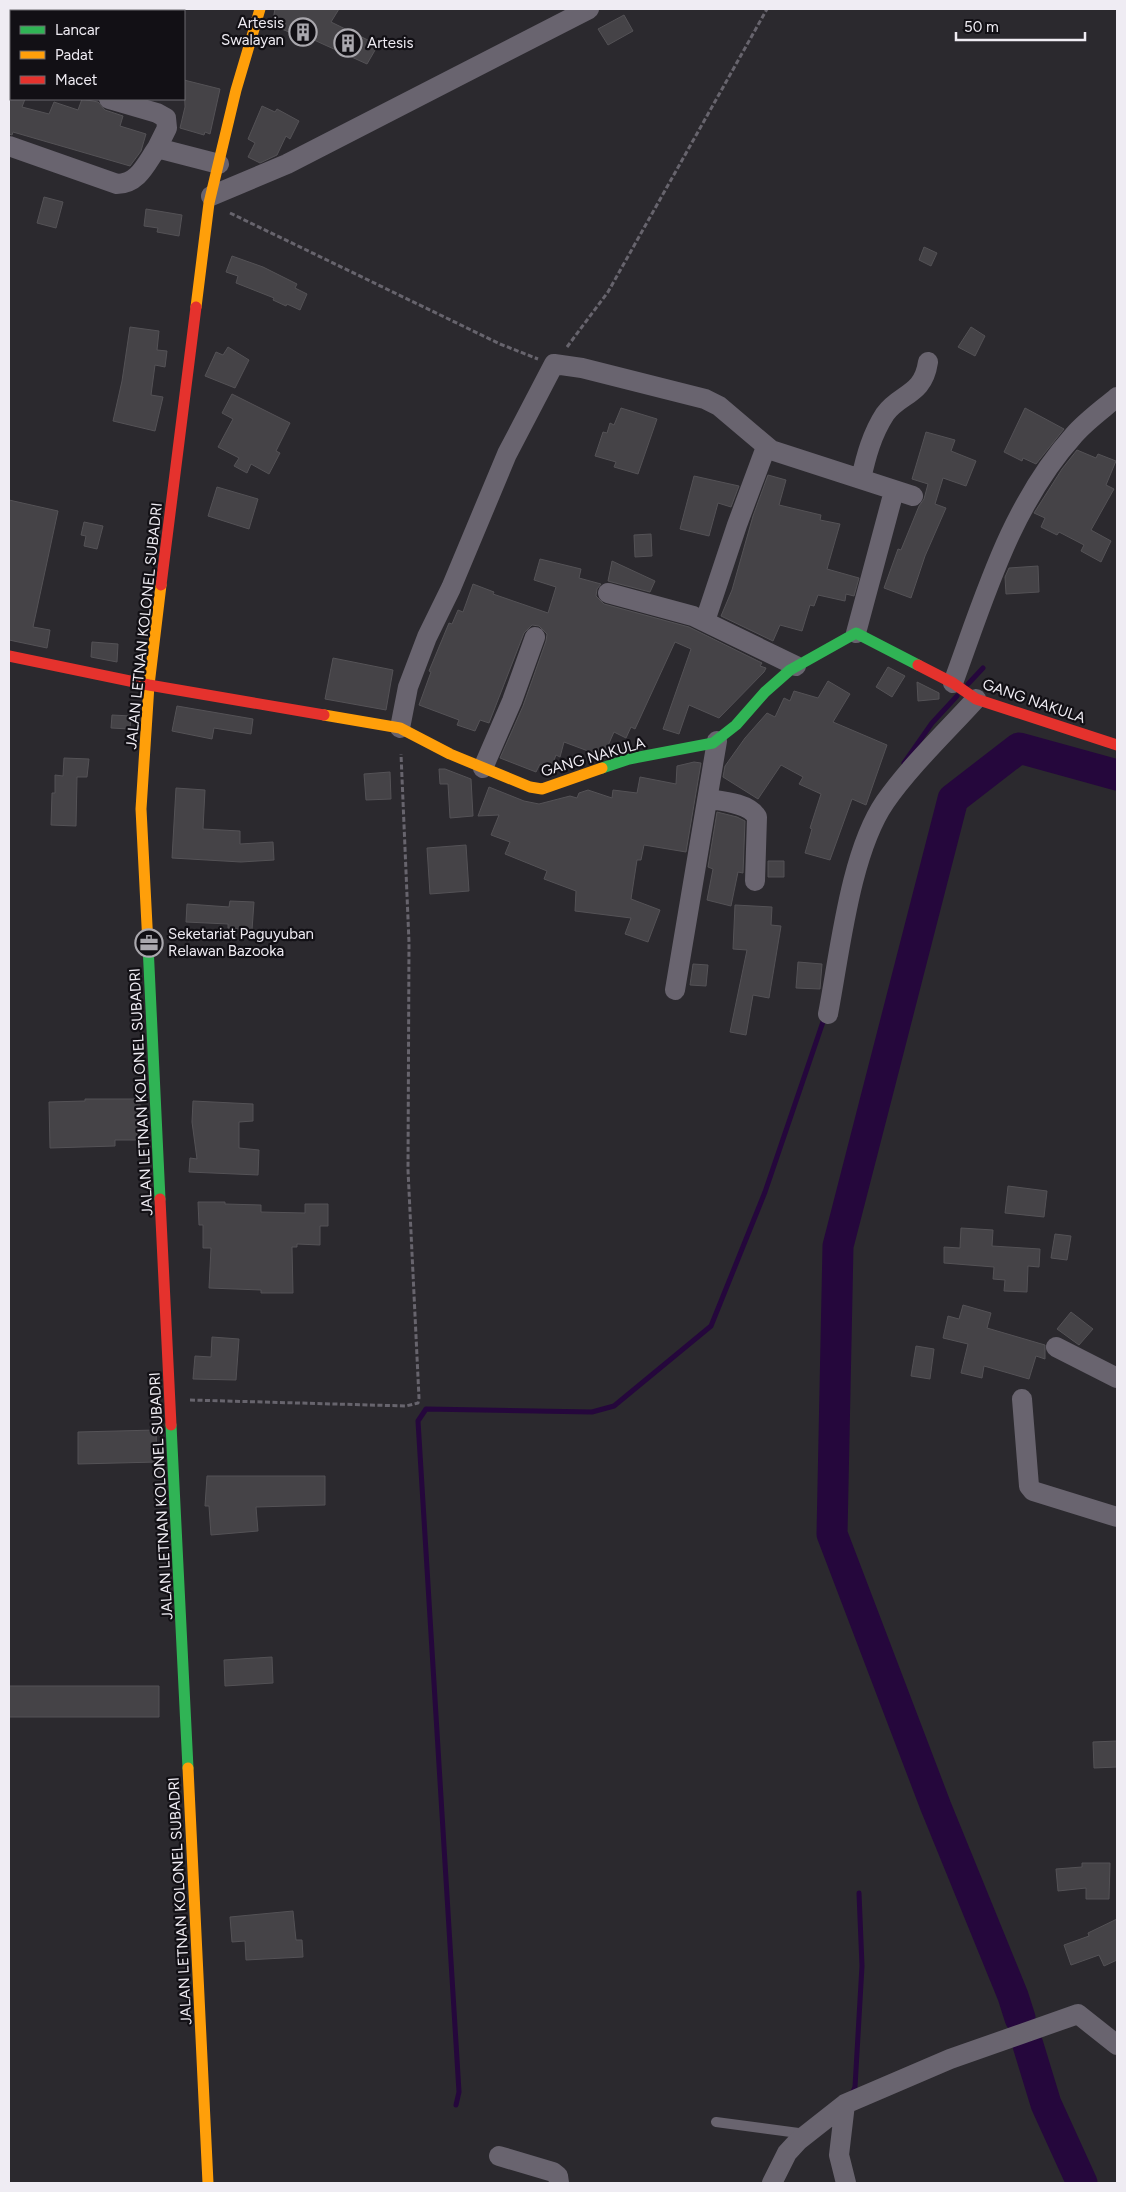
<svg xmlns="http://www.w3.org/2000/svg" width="1126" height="2192" viewBox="0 0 1126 2192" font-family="Figtree,sans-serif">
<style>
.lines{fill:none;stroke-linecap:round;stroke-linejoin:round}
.stream{stroke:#25073c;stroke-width:5}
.river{stroke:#25073c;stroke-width:31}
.building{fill:#454347;stroke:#545256}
.path{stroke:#67646d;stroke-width:3;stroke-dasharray:5 2.5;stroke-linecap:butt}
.lane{stroke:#69646f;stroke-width:10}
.street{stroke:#69646f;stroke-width:20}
.fast{stroke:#30b455;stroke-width:11}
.slow{stroke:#ff9f0a;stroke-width:11}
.jam{stroke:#e5322d;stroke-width:11}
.labels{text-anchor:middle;stroke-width:4.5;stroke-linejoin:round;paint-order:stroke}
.poi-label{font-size:15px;fill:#efecf3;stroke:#121015;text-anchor:start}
.street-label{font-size:15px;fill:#efecf3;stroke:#121015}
</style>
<rect width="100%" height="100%" fill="#2b292e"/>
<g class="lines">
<!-- stream -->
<path class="stream" d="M968,684L983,668
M904,763L932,723L957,696
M852,2094L855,2087L862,1966L859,1893
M456,2105L459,2092L418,1421L426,1409L592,1412L614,1406L711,1326L765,1192L825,1016"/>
<!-- river -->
<path class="river" d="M1020,2018L1013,1996L936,1807L832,1534L838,1246L953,799L1019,748L1117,775
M1028,2045L1046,2104L1082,2183"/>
</g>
<!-- building -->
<path class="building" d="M275,9H339L331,22L378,45L367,64L314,40L313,42L272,25Z
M624,15L633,31L608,45L598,29Z
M184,80L220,89L210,134L205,132L204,135L180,128L185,107Z
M9,99H25L22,107L49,114L54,102L78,110L82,99L98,102L105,110L123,116L120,126L146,134L141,151L130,166L13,132L12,135L9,134Z
M262,106L275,112L277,109L299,121L290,139L286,136L277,155L260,163L248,157L255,143L248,139Z
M44,197L63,202L56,228L37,223Z
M146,209L182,215L179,236L157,232L158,228L144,226Z
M924,247L937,253L931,266L919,260Z
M232,256L263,267L297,284L295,288L307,294L300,310L287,304L286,306L273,300L274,298L236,283L238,276L226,272Z
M130,327L159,331L157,350L167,351L165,367L155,365L151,395L163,397L155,431L113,421L122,381Z
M971,327L985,336L975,356L958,347Z
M228,347L249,360L235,388L205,376L216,352L223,355Z
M232,394L290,423L276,451L280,453L269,474L251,464L247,473L234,466L239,458L218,447L233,419L222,413Z
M621,408L657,419L638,474L614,467L616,462L595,456L603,432L607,433L610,423L614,425Z
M1025,408L1064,429L1036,464L1023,458L1022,461L1004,452Z
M926,432L955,440L951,451L976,461L966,486L943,478L935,504L946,508L925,556L911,598L884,588L898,549L901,550L919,506L924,499L928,484L912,479Z
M1077,450L1096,458L1098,454L1116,461L1106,485L1114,489L1091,530L1111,541L1101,562L1081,551L1084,545L1059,532L1057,535L1041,527L1045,518L1034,513L1062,469Z
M768,475L786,480L779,505L821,515L820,520L840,524L827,569L859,578L854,596L846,594L845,601L818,595L814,606L810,605L802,631L780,625L773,641L721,616L732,590L753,516Z
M694,476L739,486L731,507L718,503L709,536L680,529Z
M217,487L258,499L249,529L208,516Z
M9,500L58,511L33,627L50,630L47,648L9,640Z
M84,522L103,526L97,549L84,546L86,536L81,535Z
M651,534L652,556L635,557L634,535Z
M540,559L581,569L579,578L601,584L597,589L596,596L604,604L689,627L762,663L760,666L766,668L764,672L719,718L689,705L679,734L663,729L691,649L675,642L635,729L631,727L626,738L614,732L606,750L596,754L564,742L560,757L556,755L551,768L540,764L536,772L500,758L523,706L546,641L547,634L539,626L532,625L524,633L489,723L480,720L475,731L457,725L459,720L419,705L431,672L429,671L449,623L452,624L458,610L463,612L473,584L494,592L493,594L548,613L556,587L534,580Z
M612,561L655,581L650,592L608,581Z
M1038,566L1039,592L1006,594L1005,577L1009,568Z
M92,642L118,644L117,662L91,657Z
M333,658L393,670L386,710L325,699Z
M888,667L905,676L892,697L876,687Z
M828,681L850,694L833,722L887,745L866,805L852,799L830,860L805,853L812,829L810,828L821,794L799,784L803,777L781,765L758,799L723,777L725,766L745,738L767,713L775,717L784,698L790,701L794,691L818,698Z
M917,682L939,693V699L918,701Z
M177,706L253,719L251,734L214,728L212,739L172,731Z
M112,715L131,716L130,729L111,728Z
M64,758L89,759L87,777H77L76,826L51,825L52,793H55V775L63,776Z
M694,762L701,763L686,852L644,845L641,860H637L631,899L660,910L648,942L625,934L631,918L575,911L576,891L544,879L547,871L505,854L510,842L491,835L499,815L478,816L489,787L524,801L539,804L570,796L577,798L579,793L588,790L612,798L613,790L637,793L640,777L676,784L677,766Z
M439,769H445L471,779L473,816L450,818L448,784H440Z
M390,772L391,799L366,800L364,774Z
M176,788L205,790L203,829L240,831V844L273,842L274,860L241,862L172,858Z
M717,812L737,817L745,821L743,873L738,872L731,906L707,900L713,869L708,867Z
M466,845L469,891L430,894L427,848Z
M768,861H784V877H768Z
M230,901L254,902L252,930L228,928V924L186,922L187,904L229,907Z
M735,905L772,907L771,925L781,926L769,998L753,995L746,1035L730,1032L747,950L733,949Z
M798,962L822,964L820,989L796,988Z
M693,964L708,965L706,986L690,985Z
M85,1099H137V1104H140L141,1129H137V1140H115V1146L50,1148L49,1102L85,1101Z
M193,1101L253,1104V1121L239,1122V1148L259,1150L258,1175L189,1172L190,1158L197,1159L192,1122Z
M1008,1186L1047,1191L1044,1217L1005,1213Z
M198,1202H225V1204L261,1205V1212L305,1213V1204H328V1226H320V1245L297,1244V1247H292L293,1293H261V1290L209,1288L211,1248H203V1225H199Z
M961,1228L993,1230L992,1246L1040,1249L1039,1267L1028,1266L1027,1292L1004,1291L1005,1280L993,1279L994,1267L944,1263V1247L960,1248Z
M1055,1234L1071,1236L1067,1260L1051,1258Z
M963,1305L991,1313L987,1328L1045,1345V1359L1036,1356L1029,1379L984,1366L982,1378L961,1373L968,1344L943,1338L948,1316L959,1319Z
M1071,1312L1093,1329L1079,1345L1057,1329Z
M212,1337L239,1339L236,1380L193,1379L195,1356L211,1357Z
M916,1346L934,1349L930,1379L911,1376Z
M156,1430L157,1462L78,1464V1432Z
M207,1476H325V1505L256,1507L258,1531L211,1535L209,1506H205Z
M272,1657L273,1683L225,1686L224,1660Z
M9,1686H159V1717H9Z
M1117,1741V1767L1094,1768L1093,1742Z
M1082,1863H1110L1109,1899H1086V1888L1058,1891L1056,1869L1082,1867Z
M293,1911L296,1940H302L303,1957L246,1960L245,1941L232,1942L230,1917Z
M1117,1919V1960L1104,1966L1099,1955L1071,1965L1064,1945L1089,1936L1088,1933Z"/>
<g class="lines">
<!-- path -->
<path class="path" d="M230,213L500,344L538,359
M567,347L608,292L767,9
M190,1400L406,1406L418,1403L419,1398L408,1170L409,942L401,754"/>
<!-- lane -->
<path class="lane" d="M716,2122L806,2134"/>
<!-- street -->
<path class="street" d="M9,66L11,67
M109,99L157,113L166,118L167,128L157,148
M9,146L117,184C138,184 146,164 157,148L219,164
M211,196L287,164L589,9
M861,479C866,456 872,434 885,414C900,393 923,396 928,362
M608,593L693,616L796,666
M705,621L737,525L766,447
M856,633L894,491
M953,683C985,596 1011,505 1074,435C1086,421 1103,409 1117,397
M400,728L408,687L427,637L451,588L507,454L554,364L582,368L705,399L719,406L771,450L913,496
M483,768L512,701L535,637
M708,799C722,801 749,803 757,817L755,881
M675,990L717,741
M828,1014C840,952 850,853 885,802C911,765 946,732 976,699
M1056,1347L1117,1378
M1022,1399L1029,1486L1033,1491L1117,1517
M845,2104L839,2155L846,2183
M499,2156L553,2172L558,2176L559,2183
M772,2183L787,2153L798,2141L845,2104L950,2059L1078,2014L1117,2045"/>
<!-- fast -->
<path class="fast" d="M602,768L629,759L713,743L736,725L765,692L790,670L856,633L918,665
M148,945L160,1199
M171,1425L188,1768"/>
<!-- slow -->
<path class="slow" d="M196,307L209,203L236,90L260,9
M324,715L400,728L450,754L530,787L542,789L602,768
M148,945L141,809L149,685L161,585
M188,1768L208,2183"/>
<!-- jam -->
<path class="jam" d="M161,585L196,307
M9,656L149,685L324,715
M918,665L953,683L976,699L1117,745
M160,1199L171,1425"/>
</g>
<!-- icons -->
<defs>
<g id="building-ring" transform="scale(1.4375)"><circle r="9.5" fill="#121015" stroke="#aaa8ae" stroke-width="1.5"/><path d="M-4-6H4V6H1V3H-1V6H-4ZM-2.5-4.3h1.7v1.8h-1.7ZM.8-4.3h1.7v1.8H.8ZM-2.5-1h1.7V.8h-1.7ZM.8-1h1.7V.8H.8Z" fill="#aaa8ae"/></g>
<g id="office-ring" transform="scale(1.4375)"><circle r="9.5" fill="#121015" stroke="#aaa8ae" stroke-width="1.5"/><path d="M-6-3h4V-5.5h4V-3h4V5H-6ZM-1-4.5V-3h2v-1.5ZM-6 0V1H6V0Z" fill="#aaa8ae"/></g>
</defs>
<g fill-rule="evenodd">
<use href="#building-ring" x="303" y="32"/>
<use href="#building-ring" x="348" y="43"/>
<use href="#office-ring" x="149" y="943"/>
</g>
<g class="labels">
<!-- poi labels -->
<g class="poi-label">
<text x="284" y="28" text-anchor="end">Artesis<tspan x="284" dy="17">Swalayan</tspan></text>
<text x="367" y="48">Artesis</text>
<text x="168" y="939">Seketariat Paguyuban<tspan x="168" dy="17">Relawan Bazooka</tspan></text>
</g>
<!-- street labels -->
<g class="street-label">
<text transform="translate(144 626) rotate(-84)" y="5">JALAN LETNAN KOLONEL SUBADRI</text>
<text transform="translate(1034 701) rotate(19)" y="5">GANG NAKULA</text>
<text transform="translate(593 757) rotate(-16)" y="5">GANG NAKULA</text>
<text transform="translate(141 1092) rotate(-93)" y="5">JALAN LETNAN KOLONEL SUBADRI</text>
<text transform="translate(161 1496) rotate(-93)" y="5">JALAN LETNAN KOLONEL SUBADRI</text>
<text transform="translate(180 1901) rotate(-93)" y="5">JALAN LETNAN KOLONEL SUBADRI</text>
</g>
</g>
<!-- border -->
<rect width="1126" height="2192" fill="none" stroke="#efecf3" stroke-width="20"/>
<!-- legend -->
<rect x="10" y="10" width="175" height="90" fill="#121015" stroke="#6a686e"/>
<rect x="20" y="26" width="25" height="8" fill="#30b455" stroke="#6a686e"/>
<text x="55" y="35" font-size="15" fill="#efecf3">Lancar</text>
<rect x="20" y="51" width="25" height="8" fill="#ff9f0a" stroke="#6a686e"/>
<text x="55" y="60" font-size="15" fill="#efecf3">Padat</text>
<rect x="20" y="76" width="25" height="8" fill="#e5322d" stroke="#6a686e"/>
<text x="55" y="85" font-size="15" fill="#efecf3">Macet</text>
<!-- scale -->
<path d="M956 32v8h129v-8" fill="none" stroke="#efecf3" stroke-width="2.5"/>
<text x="964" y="32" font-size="15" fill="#efecf3" stroke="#121015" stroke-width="4" paint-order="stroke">50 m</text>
</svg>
